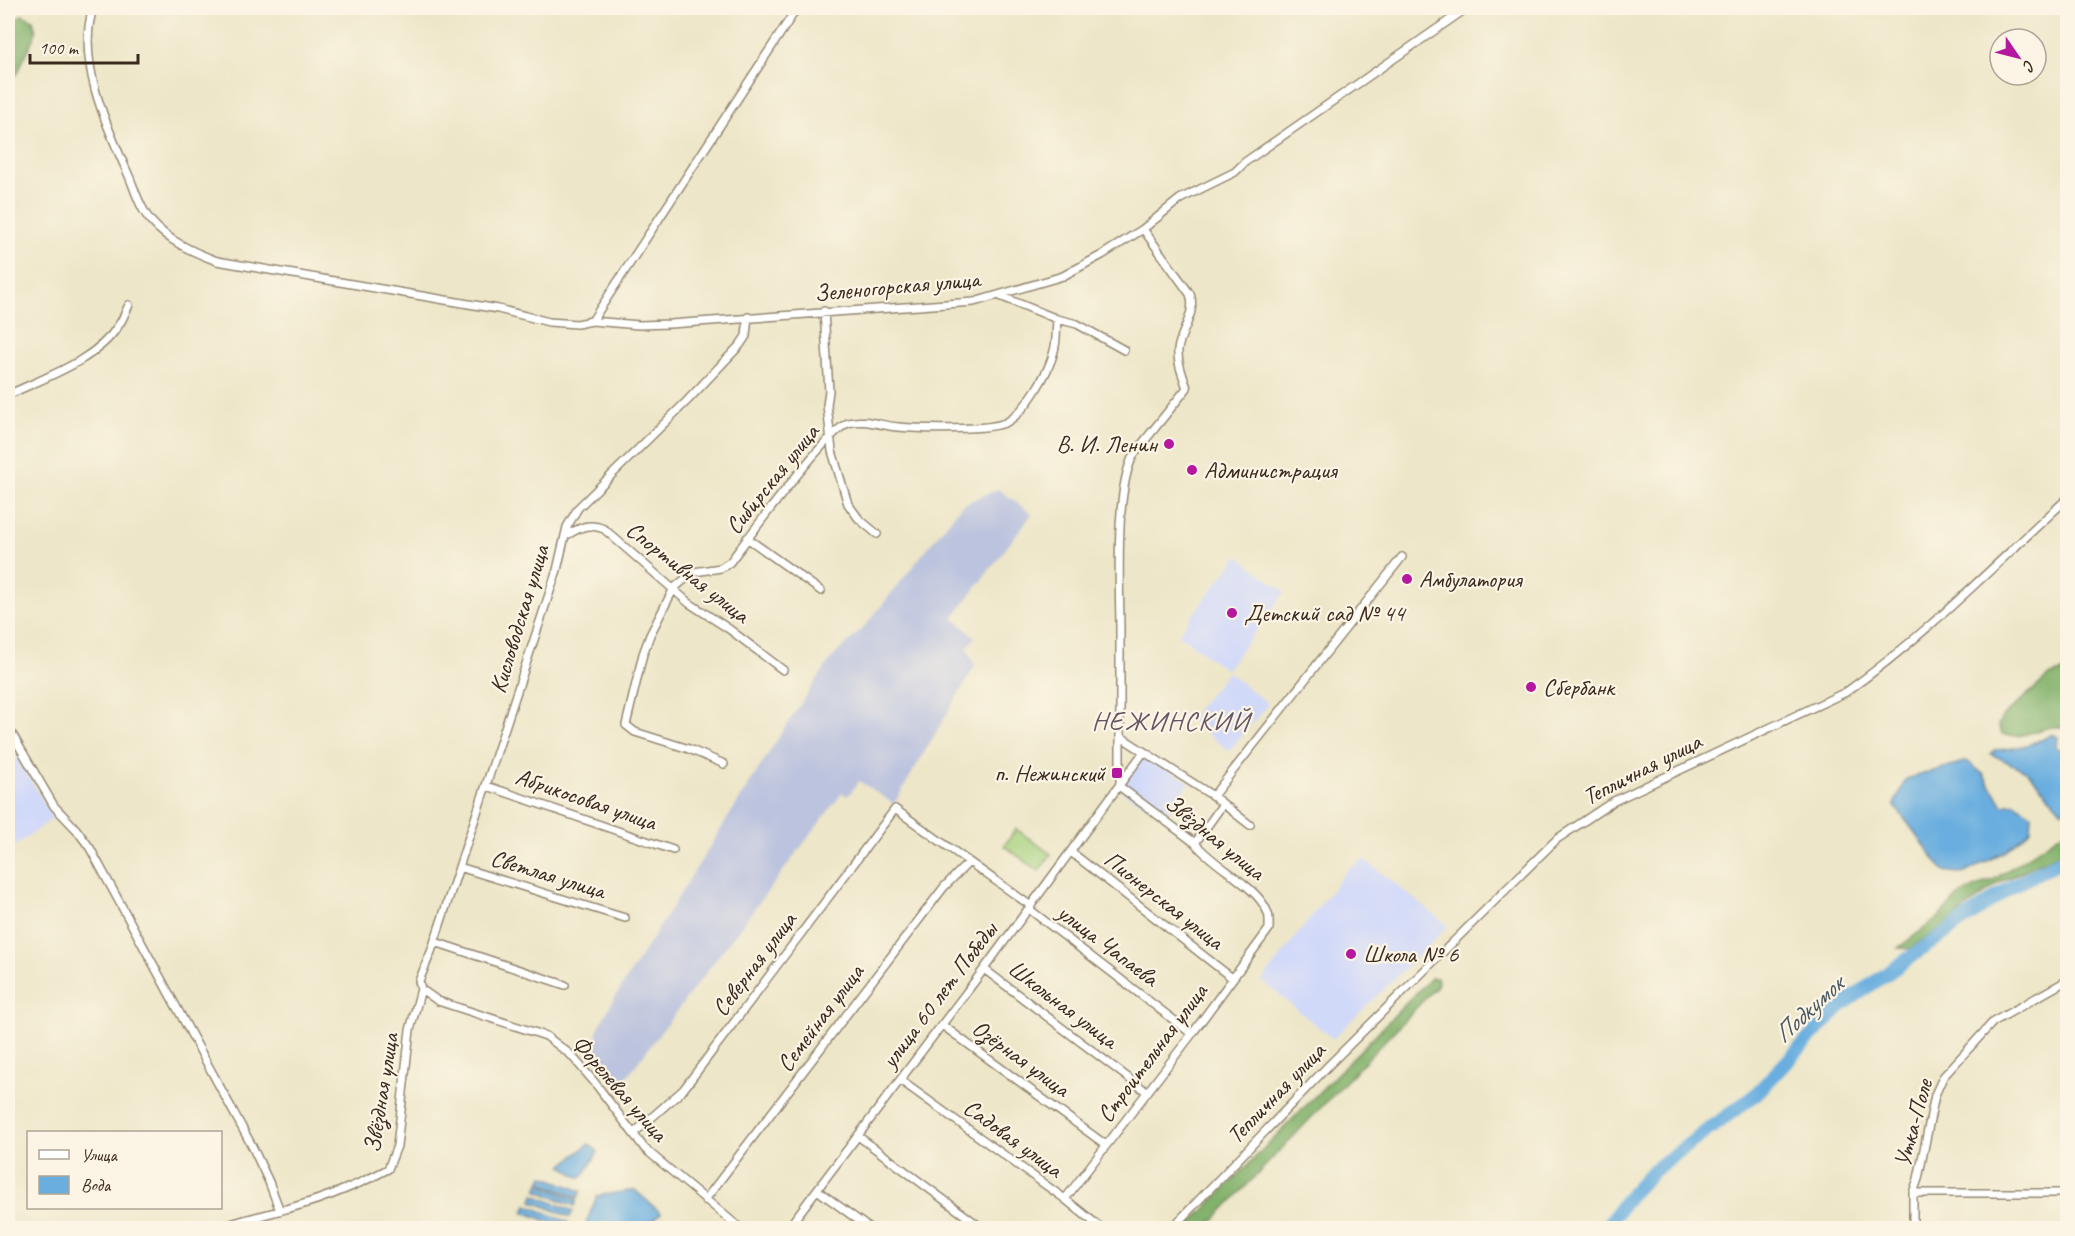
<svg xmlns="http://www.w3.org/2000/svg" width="2075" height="1236" viewBox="0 0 2075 1236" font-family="Caveat,sans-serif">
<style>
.built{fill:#d1d9f9}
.industrial{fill:#bbc3de}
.green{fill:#a4d07d;stroke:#707d4e;stroke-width:1.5}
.forest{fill:#83b26c;stroke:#5f6e45;stroke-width:1.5}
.water{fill:#69aedf;stroke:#526c7e;stroke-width:1.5}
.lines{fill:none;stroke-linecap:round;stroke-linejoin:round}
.river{stroke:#69aedf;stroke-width:14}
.minor-casing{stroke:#948873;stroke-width:10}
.minor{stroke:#fff;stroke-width:7}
.poi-dot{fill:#b5179e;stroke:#fcf5e5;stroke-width:2}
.labels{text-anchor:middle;stroke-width:4.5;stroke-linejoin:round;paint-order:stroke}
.street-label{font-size:24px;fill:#3b2a1e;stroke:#fcf5e5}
.poi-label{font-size:24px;fill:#3b2a1e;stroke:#fcf5e5;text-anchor:start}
.water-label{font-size:26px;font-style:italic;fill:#4b5862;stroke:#fcf5e5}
.quarter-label{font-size:27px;letter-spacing:1.5px;fill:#645665;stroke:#fcf5e5}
</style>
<rect width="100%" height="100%" fill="#fcf5e5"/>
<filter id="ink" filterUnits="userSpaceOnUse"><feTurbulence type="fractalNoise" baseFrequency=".0167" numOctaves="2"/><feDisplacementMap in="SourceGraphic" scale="12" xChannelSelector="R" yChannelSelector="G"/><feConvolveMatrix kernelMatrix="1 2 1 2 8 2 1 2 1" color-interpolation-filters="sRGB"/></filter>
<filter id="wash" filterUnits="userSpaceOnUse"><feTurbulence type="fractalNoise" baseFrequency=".008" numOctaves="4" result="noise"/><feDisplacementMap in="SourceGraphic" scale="24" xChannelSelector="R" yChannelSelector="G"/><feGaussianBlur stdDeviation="1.35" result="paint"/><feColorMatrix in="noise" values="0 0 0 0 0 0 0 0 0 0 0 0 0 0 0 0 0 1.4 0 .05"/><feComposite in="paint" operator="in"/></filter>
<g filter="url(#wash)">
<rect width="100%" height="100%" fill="#ede6c8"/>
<!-- built -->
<path class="built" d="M1238,556L1285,592L1226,670L1178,634Z
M1228,672L1268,704L1229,751L1189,719Z
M8,741L53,818L8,851Z
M1143,753L1190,782L1166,815L1125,794L1120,784Z
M1364,859L1448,926L1333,1039L1262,981L1347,870Z"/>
<!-- industrial -->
<path class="industrial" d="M998,489L1032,514L953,618L975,637L967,648L975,666L894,804L859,781L848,796L842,793L620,1086L594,1053L597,1031L612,1002L787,724L831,659L866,625L962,505Z"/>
<!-- green -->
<path class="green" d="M1016,829L1051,854L1039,871L1004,846Z"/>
<!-- forest -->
<path class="forest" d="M8,11L13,18L17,19L22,15L33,20L36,32L17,74L8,80Z
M2067,670V727C2063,727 2057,727 2052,727C2034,730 2020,740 2002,734L1998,725L2002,717L2049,676Z
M2067,830V850L2000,882L1967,907L1951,921L1910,949L1898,948L1938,918L1958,896L1984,883L1993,880Z
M1431,978H1437L1438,982L1436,987L1206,1228H1186Z"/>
<!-- water -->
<path class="water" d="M2053,734L2058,737L2056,746L2059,750L2067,746V810L2062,811L2028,772L1991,754L1994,750C2015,749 2034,745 2053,734Z
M1967,761L1983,774L2003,805L2015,803L2032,815L2031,830L2002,853L1963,874L1944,871L1894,805L1906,779Z
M589,1144L598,1152L584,1175L580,1178L562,1166Z
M543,1176L581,1191L578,1198L540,1182Z
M539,1184L577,1200L575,1206L536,1190Z
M635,1190L661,1213L645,1228H584L597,1196Z
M534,1195L573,1211L570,1217L532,1201Z
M527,1205L568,1222L565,1228L524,1212Z"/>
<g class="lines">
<!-- river -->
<path class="river" d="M1610,1228L1609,1224L1628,1197L1654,1170L1755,1095L1839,1007L2011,887L2068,857"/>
</g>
</g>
<g filter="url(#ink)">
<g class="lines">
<!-- minor casing -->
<g class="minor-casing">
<path id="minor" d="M93,8C76,62 107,127 129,176C135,190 140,209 151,221C168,241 193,252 217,261L498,309L549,322L577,324L592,321L639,325L670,324L974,302L1063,276L1102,255L1143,229L1190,294C1197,314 1180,331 1178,350C1177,363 1183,376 1187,388L1134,454C1114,490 1120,588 1120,632C1120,683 1120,733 1120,784
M1143,229L1180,199L1235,172L1245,162L1467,8
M1000,296L1057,319L1077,324L1124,350
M824,311L829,391L827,405L832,451L848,504L859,519L877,534
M592,321L797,8
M8,395C43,378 96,361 118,326C123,320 125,312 129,305
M565,536C580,528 587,522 604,529L689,603L729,629L783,670
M747,538L821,591
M8,727L54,806L76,829L90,848L252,1146L269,1182L280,1211
M1121,737L1213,796L1250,825
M724,764L689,749L635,732L626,725L643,654L650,635L674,588L694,572L721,568L730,562C748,538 827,431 848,423C864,418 882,426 898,427C919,429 991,431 1007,422C1026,411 1049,372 1054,351C1057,341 1056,329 1057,319
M487,786L673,850
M1213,796L1402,557
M1195,843L1223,804
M1071,852L1232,978
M459,867L625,918
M1029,909L1192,1034
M435,942L565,985
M984,969L1147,1092
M421,989L438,1001L546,1036L571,1055L595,1083L645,1149L740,1228
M942,1025L1106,1145
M900,1080L1065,1199L1101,1228
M634,1133L683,1090L895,809L1031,906
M858,1136L982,1228
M817,1190L869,1228
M1913,1193H2068
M1065,1199L1192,1034L1269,929C1269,923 1270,916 1267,911C1256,885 1214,867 1195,843L1119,786
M705,1200L944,887L969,862
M220,1228C239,1220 258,1217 278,1211C316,1202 354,1187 388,1169L397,1146L410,1030L421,989L419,981L431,952L557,570L567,527L578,508L687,401L740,345L746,336L748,317
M788,1228L984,969L1143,753
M1172,1228L1329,1065L1557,839L1614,801L1846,692C1927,635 1995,564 2068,498
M1913,1228V1193L1918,1179L1935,1095L1943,1077L1993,1022L2068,980"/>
</g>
<!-- minor -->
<use href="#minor" class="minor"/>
</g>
</g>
<!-- markers -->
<g class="poi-dot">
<circle cx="1169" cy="444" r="6"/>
<circle cx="1192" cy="470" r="6"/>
<circle cx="1407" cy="579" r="6"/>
<circle cx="1232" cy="613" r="6"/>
<circle cx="1531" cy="687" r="6"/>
<rect x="1111" y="767" width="12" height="12" rx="3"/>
<circle cx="1351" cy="954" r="6"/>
</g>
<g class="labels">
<!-- street labels -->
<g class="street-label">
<text transform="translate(897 286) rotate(-5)" y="8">Зеленогорская улица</text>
<text transform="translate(772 479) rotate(-51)" y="8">Сибирская улица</text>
<text transform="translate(688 572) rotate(38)" y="8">Спортивная улица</text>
<text transform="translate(519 619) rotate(-73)" y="8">Кисловодская улица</text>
<text transform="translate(1642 769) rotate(-27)" y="8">Тепличная улица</text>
<text transform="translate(586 799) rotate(19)" y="8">Абрикосовая улица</text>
<text transform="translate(1215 837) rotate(39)" y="8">Звёздная улица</text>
<text transform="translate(548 874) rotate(17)" y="8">Светлая улица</text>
<text transform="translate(1164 900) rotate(38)" y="8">Пионерская улица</text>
<text transform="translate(1108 945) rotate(37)" y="8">улица Чапаева</text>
<text transform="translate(754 964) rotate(-53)" y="8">Северная улица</text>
<text transform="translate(939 995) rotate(-53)" y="8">улица 60 лет Победы</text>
<text transform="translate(1063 1004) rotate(37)" y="8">Школьная улица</text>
<text transform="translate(820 1018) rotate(-53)" y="8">Семейная улица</text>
<text transform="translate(1152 1053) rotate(-53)" y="8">Строительная улица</text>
<text transform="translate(1021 1058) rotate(36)" y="8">Озёрная улица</text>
<text transform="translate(620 1088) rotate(49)" y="8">Форелевая улица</text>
<text transform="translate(381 1093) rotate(-81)" y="8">Звёздная улица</text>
<text transform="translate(1276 1093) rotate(-46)" y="8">Тепличная улица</text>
<text transform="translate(1913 1123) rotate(-75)" y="8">Утка-Поле</text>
<text transform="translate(1013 1138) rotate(36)" y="8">Садовая улица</text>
</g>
<!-- poi labels -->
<g class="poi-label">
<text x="1157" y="452" text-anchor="end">В. И. Ленин</text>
<text x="1204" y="478">Администрация</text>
<text x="1419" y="587">Амбулатория</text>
<text x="1244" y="621">Детский сад № 44</text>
<text x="1543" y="695">Сбербанк</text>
<text x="1105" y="781" text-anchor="end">п. Нежинский</text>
<text x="1363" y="962">Школа № 6</text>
</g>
<!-- water labels -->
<g class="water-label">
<text transform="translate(1808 1009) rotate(-43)" y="9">Подкумок</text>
</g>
<!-- quarter labels -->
<g class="quarter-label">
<text x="1171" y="730">НЕЖИНСКИЙ</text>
</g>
</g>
<!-- margin -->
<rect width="2075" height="1236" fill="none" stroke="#fcf5e5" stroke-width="30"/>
<!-- legend -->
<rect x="27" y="1131" width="195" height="78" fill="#fcf5e5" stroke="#afa495" stroke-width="1.5"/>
<rect x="39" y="1150" width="30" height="9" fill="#ffffff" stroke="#afa495" stroke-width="1.5"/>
<text x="81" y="1161" font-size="18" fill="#3b2a1e">Улица</text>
<rect x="39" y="1176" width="30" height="18" fill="#69aedf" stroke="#afa495" stroke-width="1.5"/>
<text x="81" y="1191" font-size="18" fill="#3b2a1e">Вода</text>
<!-- north arrow -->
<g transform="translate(2018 57) rotate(125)"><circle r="28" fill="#fcf5e5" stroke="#afa495" stroke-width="1.5"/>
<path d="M0-4.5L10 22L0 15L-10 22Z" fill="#b5179e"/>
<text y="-9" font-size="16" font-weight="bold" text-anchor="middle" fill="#3b2a1e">С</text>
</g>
<!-- scale -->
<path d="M30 54v9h108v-9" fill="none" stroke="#3b2a1e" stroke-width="3"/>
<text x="39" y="54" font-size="18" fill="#3b2a1e" stroke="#fcf5e5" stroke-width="4.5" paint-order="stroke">100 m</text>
</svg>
